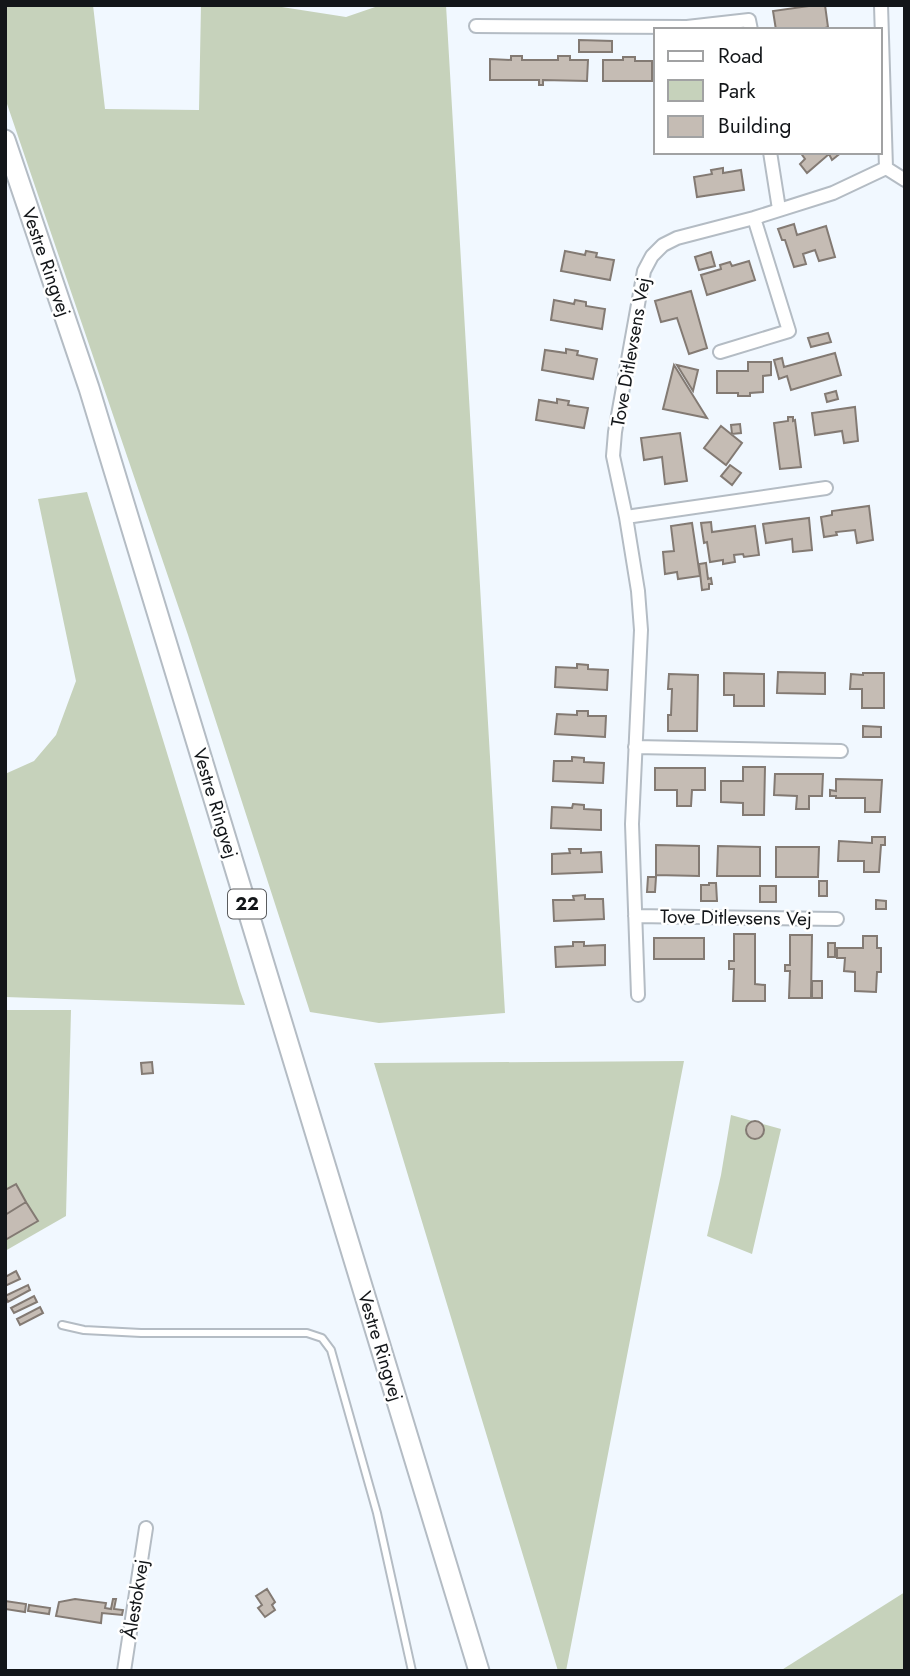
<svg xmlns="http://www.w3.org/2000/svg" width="910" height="1676" viewBox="0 0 910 1676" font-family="Jost,sans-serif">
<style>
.green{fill:#c6d2bb}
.building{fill:#c5bcb4;stroke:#837a73;stroke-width:2}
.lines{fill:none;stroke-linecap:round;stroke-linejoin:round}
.lane-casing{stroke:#b4bcc4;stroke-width:10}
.street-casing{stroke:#b4bcc4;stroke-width:16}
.primary-casing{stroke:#b4bcc4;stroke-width:23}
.lane{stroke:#fff;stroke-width:6}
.street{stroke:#fff;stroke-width:12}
.primary{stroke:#fff;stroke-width:19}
.labels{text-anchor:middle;stroke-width:5;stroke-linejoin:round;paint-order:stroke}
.shield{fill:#fff;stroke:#5a5c5e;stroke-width:2}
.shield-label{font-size:18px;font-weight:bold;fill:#131619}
.street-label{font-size:19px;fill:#131619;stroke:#fff}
</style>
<rect width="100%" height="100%" fill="#f1f8ff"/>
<!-- green -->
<path class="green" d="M5,5H93L105,109L199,110L201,5H269L346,17L381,5H446L505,1013L379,1023L310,1012L188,635L5,98Z
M87,492L240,991L245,1005L5,997V774L34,761L56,735L76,681L38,499Z
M5,1010H71L66,1216L5,1251Z
M684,1061L566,1671H558L374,1063Z
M731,1115L781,1129L752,1254L707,1236L721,1175Z
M905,1592V1671H780Z"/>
<!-- building -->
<path class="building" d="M816,5H825L828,27L825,28L826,30H776L773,11Z
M579,40L612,41V52H579Z
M511,56H522V60H558V56H570V60H588L587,81L543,80V85H539V80H490V59L511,60Z
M623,57H635V61H652V81H603V60H623Z
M800,152H842L832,160L829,154L807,173L800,164L805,159Z
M723,168V173L741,170L744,190L697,197L694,177L712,174L711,170Z
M794,224L797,235L826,226L835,257L819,261L815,250L803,254L806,264L794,267L785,240H782L778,229Z
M565,251L585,255L586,251L597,253L596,257L614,260L610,280L561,271Z
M711,252L715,266L699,270L695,257Z
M749,261L755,280L707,295L701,275L721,269L720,265L730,262L732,266Z
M691,291L707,348L689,354L677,318L661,322L655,301Z
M554,300L574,304L575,300L586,302V306L605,309L602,329L551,320Z
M828,333L831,342L811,347L808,338Z
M566,349L578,351L577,355L597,359L593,379L542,370L545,350L566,353Z
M835,353L841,375L791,390L787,376L779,379L774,360L782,358L784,367Z
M748,362H771V375L763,376V392L750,393V396H738V393H717V371H748Z
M674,365L707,418L663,409Z
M677,365L698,370L693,391Z
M836,391L838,399L827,402L825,394Z
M557,399L569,401L568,405L588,408L584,428L536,420L539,400L557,403Z
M855,407L858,441L844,443L842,431L815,435L812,413Z
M788,417H793V421L795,420L801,467L780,469L774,423L788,421Z
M740,424L741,433L732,434L731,425Z
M721,426L742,443L726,465L704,448Z
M680,433L687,481L665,484L662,457L644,460L641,438Z
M730,465L741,473L732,485L721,476Z
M869,506L873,540L857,543L855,530L836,532L837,535L824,537L821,517L832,515V511Z
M809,518L812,550L793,552L792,539L766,543L763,524Z
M711,522L712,532L755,526L759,555L744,557L743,554L734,555L735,562L723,564V560L710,562L707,542L704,543L701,523Z
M692,523L700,576L678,579L677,572L665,574L663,552L674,551L671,526Z
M706,563L708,579L711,578L712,584H709V589L702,590L699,564Z
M577,664L588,665V669L608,670L607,690L555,687L556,667L577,668Z
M778,672L825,673V694L777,693Z
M724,673L764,674V706H734V695H724Z
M863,673H884V708H862V689H850L851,674L863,675Z
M669,674L698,675L697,731H668V715H671L672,689H668Z
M577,711H588V716H606L605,737L555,734L557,714L577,715Z
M863,726L881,727V737H863Z
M572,757L584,758V762L604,763L603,783L553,781L554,761H572Z
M743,767H765L764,815H743V803L721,802V781H743Z
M655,768H705V790H692L691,806H677V790H655Z
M775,774H823L822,796H809V809H796L797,796L774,795Z
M836,779L882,780L880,812H865V798H836V796H830V790L836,791Z
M573,804L584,805V809L601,810V830L551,828L552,807L572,808Z
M872,837H885V845H881L879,872H864V861H838L839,841L872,843Z
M656,845L699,846V876L656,875Z
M718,846L760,847V876H717Z
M776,847H819L818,877H776Z
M569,849H581V853L601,852L602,872L552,874V854L570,853Z
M648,877H656L655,892H647Z
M819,881H827V896H819Z
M709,883H716L717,901H701V885H709Z
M760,886H776V902H760Z
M585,895V899H603L604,919L554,921L553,900H574L573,896Z
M876,900L886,901V909H876Z
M734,934H755V984L765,985V1001H733L734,969H729V961H734Z
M790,935H812L811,998H789L790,971H785V965H790Z
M863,936H877V948H881V972H877L876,992L855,991V972L844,971L845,958H837V948H863Z
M654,938H704V959H654Z
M573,942H584V946L605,945V965L556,967L555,947L573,946Z
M828,943H835V957H828Z
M812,981H822V998H812Z
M152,1062L153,1073L142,1074L141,1063Z
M746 1130a9 9 0 1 1 18 0a9 9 0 1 1-18 0Z
M16,1184L26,1202L5,1215V1190Z
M26,1202L38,1221L5,1240V1215Z
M16,1271L20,1279L5,1286V1277Z
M28,1285L30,1290L8,1302L5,1296Z
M34,1296L37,1302L14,1313L11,1308Z
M40,1307L43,1313L20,1325L17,1319Z
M267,1589L275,1602L272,1605L275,1610L265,1617L258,1608L262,1605L256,1596Z
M75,1599L106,1603L105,1608L111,1609L113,1599H116L114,1609L123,1610L122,1615L102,1613L101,1623L56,1616L59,1602Z
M5,1601L26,1604L25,1612L5,1609Z
M29,1605L50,1608L49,1614L28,1611Z"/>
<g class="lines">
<!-- lane casing -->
<g class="lane-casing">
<path id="lane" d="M62,1325L84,1330L141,1333H307L322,1338L331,1350L377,1513L412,1671"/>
</g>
<!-- street casing -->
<g class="street-casing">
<path id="street" d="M881,5L886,168L905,180
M476,26L687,27L749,20L751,30
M770,152L779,209
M720,352L789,331L754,218
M626,517L826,488
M635,747L841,751
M635,916L837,919
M638,995L632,824L641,630L638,591L626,517L613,456L615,432L644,271L652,256L663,245L677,238L754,218L833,193L886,168
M124,1671L146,1528"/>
</g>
<!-- primary casing -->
<g class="primary-casing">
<path id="primary" d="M5,140L89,388L479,1671"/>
</g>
<!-- lane -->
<use href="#lane" class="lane"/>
<!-- street -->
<use href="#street" class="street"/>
<!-- primary -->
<use href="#primary" class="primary"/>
</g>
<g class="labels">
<!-- shield labels -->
<rect class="shield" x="228" y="889.5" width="38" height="29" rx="5"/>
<g class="shield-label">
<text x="247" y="910">22</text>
</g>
<!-- street labels -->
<g class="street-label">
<text transform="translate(47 262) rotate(71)" y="7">Vestre Ringvej</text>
<text transform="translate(630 352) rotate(-80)" y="7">Tove Ditlevsens Vej</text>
<text transform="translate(216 803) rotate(73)" y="7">Vestre Ringvej</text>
<text transform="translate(736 917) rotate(1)" y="7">Tove Ditlevsens Vej</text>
<text transform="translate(381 1346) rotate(73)" y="7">Vestre Ringvej</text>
<text transform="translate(135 1599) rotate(-81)" y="7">Ålestokvej</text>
</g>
</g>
<!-- border -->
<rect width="910" height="1676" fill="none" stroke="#131619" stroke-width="14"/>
<!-- legend -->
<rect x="654" y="28" width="228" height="126" fill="#ffffff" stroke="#a1a2a3" stroke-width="2"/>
<rect x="668" y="51" width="35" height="10" fill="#ffffff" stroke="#a1a2a3" stroke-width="2"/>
<text x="718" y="63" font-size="21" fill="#131619">Road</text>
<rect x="668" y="80" width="35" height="21" fill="#c6d2bb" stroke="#a1a2a3" stroke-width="2"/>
<text x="718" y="98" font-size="21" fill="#131619">Park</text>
<rect x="668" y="116" width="35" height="21" fill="#c5bcb4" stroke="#a1a2a3" stroke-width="2"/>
<text x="718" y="133" font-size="21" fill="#131619">Building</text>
</svg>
